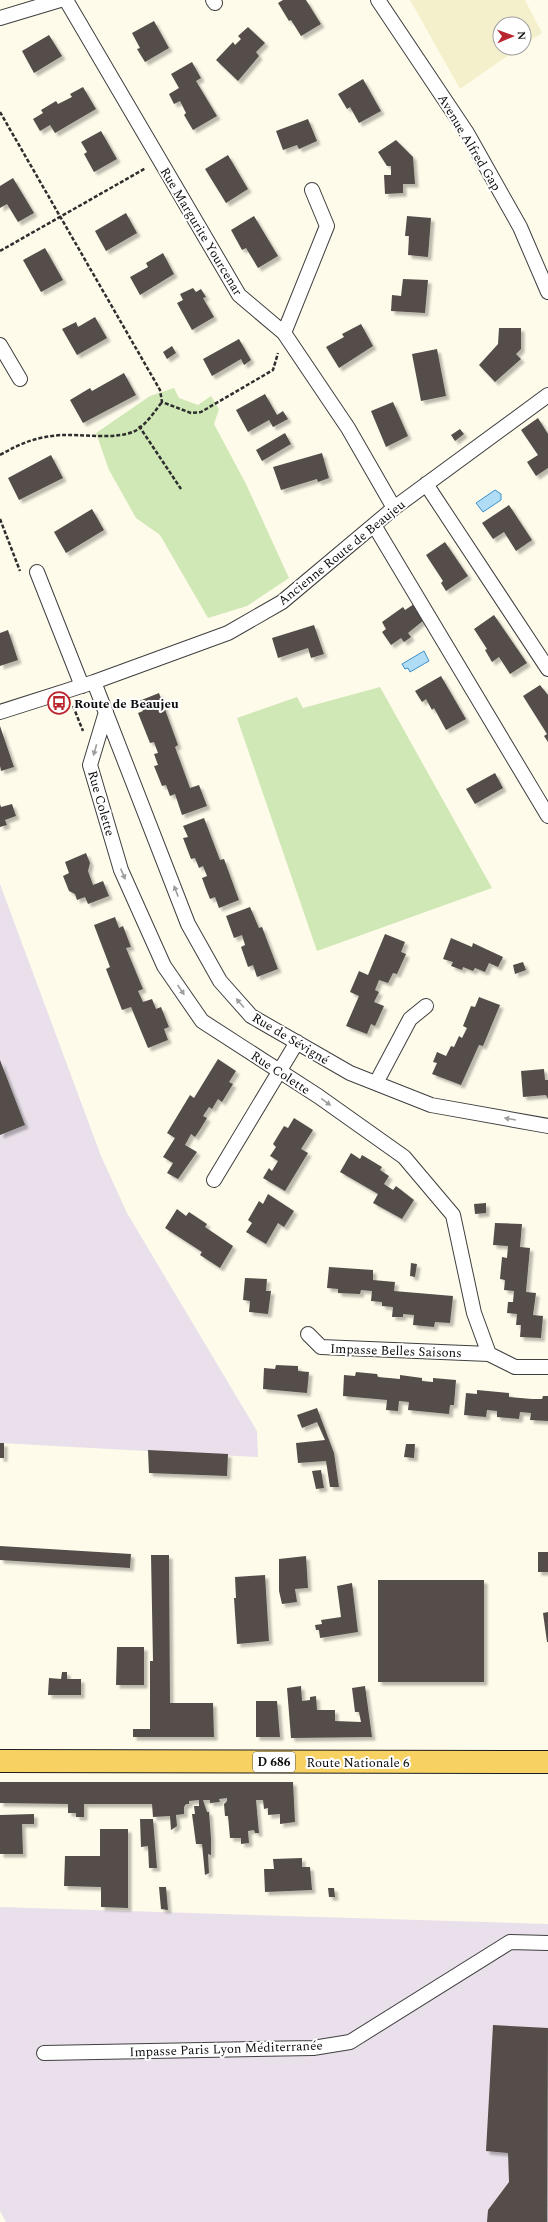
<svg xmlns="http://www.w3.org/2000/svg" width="548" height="2222" viewBox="0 0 548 2222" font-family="Spectral,serif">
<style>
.industrial{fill:#eae0eb}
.farmland{fill:#f4f0cc}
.green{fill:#d0e8b6}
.water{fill:#b1dcf5;stroke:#3991cb}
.building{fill:#544d49;filter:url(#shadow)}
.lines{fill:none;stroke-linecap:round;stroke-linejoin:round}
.minor-casing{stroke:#3f3f3f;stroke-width:16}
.primary-casing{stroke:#1d1d1d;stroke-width:24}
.path{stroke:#2e2e2e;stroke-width:2.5;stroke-dasharray:4 2;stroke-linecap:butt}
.minor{stroke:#fff;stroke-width:14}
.primary{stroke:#f7d263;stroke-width:22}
.oneway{fill:#9e9e9e}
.labels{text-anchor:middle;stroke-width:4;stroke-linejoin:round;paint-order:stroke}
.shield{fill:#fff;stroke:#555;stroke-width:1}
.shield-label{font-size:12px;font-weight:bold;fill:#0c0c0c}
.street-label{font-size:13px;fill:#0c0c0c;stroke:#fff}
.poi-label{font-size:13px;font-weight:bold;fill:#0c0c0c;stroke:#fff;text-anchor:start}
</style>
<defs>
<filter id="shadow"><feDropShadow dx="3.5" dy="3.5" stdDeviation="1" flood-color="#0004"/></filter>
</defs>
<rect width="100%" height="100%" fill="#fffbeb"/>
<!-- industrial -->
<path class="industrial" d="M0,884L101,1156L127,1213L257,1431L258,1457L0,1443Z
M0,1907L548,1924V2222H6L0,2211Z"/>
<!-- farmland -->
<path class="farmland" d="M410,0H525L542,33L524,45V24H500V48H519L460,89Z"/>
<!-- green -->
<path class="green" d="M174,388L179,398L198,405L211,396L219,409L214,424L246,484L289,578L247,606L208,618L160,535L136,518L109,470L96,433L150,396Z
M380,687L492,888L317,951L237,718L297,697L303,708Z"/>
<!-- water -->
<path class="water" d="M495,490L501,494V500L483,512L476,503Z
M424,651L429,661L410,672L408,668L405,669L402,664Z"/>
<!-- building -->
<path class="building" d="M283,0H306L321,24L301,36L291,20L289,21L278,3Z
M154,21L169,48L145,62L137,49L140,48L132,33Z
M248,27L265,43L256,52L259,56L238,81L216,60L233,42L235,45L241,39L238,36Z
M49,35L62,56L34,73L22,51Z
M192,62L201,78L196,81L217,116L193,130L184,115L186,113L180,101L174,104L169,94L179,88L171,74Z
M363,79L381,111L359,123L350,107L347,109L338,94Z
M83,87L96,109L55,133L50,125L40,131L33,119L43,113L41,110L56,101L58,104L72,97L70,94Z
M308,119L317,141L299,149L297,145L283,150L276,131Z
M101,131L117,159L94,172L84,154L87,152L81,142Z
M396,140L413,157L415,184H403V193L385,194L384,175H391V166H387L378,152Z
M228,155L248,189L226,203L205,169Z
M13,178L34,213L18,222L7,204L0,208V186Z
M126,213L137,233L106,251L95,231Z
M254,216L278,256L258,268L246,248L242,250L231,230Z
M407,216L431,218L428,257L408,255L409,236H405Z
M45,248L63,280L41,292L23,260Z
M163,253L174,274L140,295L130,277L148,267L146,263Z
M403,279L428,280L425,313L391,311L392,295L401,296Z
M193,288L196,292L201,289L206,297L203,298L214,317L192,330L177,303L183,300L180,294Z
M95,317L107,338L77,355L62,329L76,322L78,327Z
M361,324L373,346L339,368L326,347L344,337L342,334Z
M499,328H521V349L516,354L521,359L495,382L479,365L498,344Z
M239,339L251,360L244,365L241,359L212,376L203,359Z
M172,346L176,353L167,359L163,352Z
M437,349L446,396L421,401L412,354Z
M124,373L136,395L83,423L70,400L90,388L92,391Z
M265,394L277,415L283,411L288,419L273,427L269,420L248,432L236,410Z
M393,402L408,436L386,447L371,411Z
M538,418L548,434V468L536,476L527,462L538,455L521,430Z
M460,429L464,434L455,441L451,435Z
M285,433L291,444L262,461L256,450Z
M322,453L329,478L318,482L317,479L281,490L273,467Z
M51,455L63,478L19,500L8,478Z
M509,505L532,540L516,551L504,532L493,539L482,523Z
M92,509L104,530L66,553L54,532Z
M445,542L468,576L446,591L441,583L443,581L426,555Z
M414,604L424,620L408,633L411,637L404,642L401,638L391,645L382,632L386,629L382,622L403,607L405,610Z
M494,615L527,663L510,674L499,657L492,662L485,650L487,649L474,629Z
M314,625L324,654L311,658L308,648L278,658L272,638Z
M8,630L18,660L0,666V633Z
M441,676L466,719L446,730L434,708L432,710L426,699L422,702L415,691Z
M540,685L548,695V742L544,736L547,734L523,696Z
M159,693L178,745L175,747L190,788L199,785L207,806L182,815L175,794L170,796L166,785L162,786L154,766L158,765L154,754L158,753L154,742L150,743L138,713L143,711L139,701Z
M0,726L14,767L1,771L0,766Z
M495,773L503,788L475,804L466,789Z
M0,804L1,807L12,804L16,816L5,820L7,825L0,827Z
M204,818L220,860L224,859L239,900L219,908L215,897L210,899L206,889L202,878L207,876L203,866L199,868L195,858L191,859L183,838L188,837L183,826Z
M86,853L90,863L88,871L93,885L103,881L109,896L88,904L85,897L77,900L75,894L69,891L63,876L69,873L65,862Z
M250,907L259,928L262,927L278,969L257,977L253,965L248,967L241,947L245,945L242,935L234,938L226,916Z
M115,917L119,928L123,926L131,947L126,948L143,989L138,991L143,1002L152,999L156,1009L161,1007L169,1027L164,1029L168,1040L148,1048L131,1007L122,1010L106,969L110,967L94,925Z
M385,934L405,942L401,952L406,954L397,974L393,973L388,983L379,980L375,990L379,992L374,1002L384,1006L375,1026L371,1024L367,1034L346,1026L359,996L350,992L359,971L368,975Z
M451,938L472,947L473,943L503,957L498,967L489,963L485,972L475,968L473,971L463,967L462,970L451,966L453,962L443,959Z
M523,962L526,970L515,974L513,965Z
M479,997L500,1005L483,1046L479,1045L461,1085L432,1074L437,1063L433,1062L437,1052L446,1056L451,1046L454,1047L459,1036L462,1038L467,1028L463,1026L471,1006L475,1007Z
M218,1059L236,1071L229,1082L233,1084L222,1102L218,1099L212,1109L209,1107L203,1116L207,1118L201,1128L195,1137L191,1134L185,1145L197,1152L178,1179L167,1173L173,1163L163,1157L175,1138L167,1133L190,1095L194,1098Z
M0,1060L25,1125L0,1135Z
M544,1069L545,1080H548V1099L546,1095L523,1097L521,1071Z
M294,1118L313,1130L301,1149L308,1153L285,1191L263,1178L269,1168L272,1171L278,1161L270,1156L276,1147L273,1144L284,1126L288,1128Z
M351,1153L360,1159L362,1155L382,1167L380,1170L389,1176L384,1184L393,1190L396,1186L414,1200L402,1219L373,1203L378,1194L340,1172Z
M268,1194L294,1211L284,1227L278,1223L266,1244L246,1232L252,1223L248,1220L259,1201L263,1204Z
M486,1203V1213L475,1214L474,1204Z
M177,1209L186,1216L189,1212L207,1224L205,1227L233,1246L220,1268L200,1255L202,1252L165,1228Z
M495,1223L522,1224L520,1247L530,1248L526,1292L536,1293L533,1315L543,1316L541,1338L520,1337L521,1325H516L517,1314L507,1313L508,1302H513L514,1291L504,1290L505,1280L500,1279L502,1257L507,1258L508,1246L493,1245Z
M411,1263L417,1264L415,1277L410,1276Z
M329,1267L373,1270V1280L395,1282L394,1291L453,1296L450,1323L435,1322L434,1327L413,1325L414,1315L403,1314V1317H392L393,1307L382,1306V1302L371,1301L372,1291L361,1290L360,1294L338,1293V1289L327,1288Z
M245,1278L267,1279L266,1291H271L268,1314L249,1312L250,1301L243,1300Z
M276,1365L298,1366V1371L309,1372L307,1393L263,1389L264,1368L275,1369Z
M356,1372L377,1374L378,1377L400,1379V1375L422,1378V1381L433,1382V1378L456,1380L454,1405H450L449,1414L408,1410L409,1402L399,1401L398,1411L386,1410L387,1400L343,1396L344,1375L355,1376Z
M477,1390L509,1393V1397L532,1399H542L543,1396H548V1421L530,1420L531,1413L520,1412L519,1419L497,1417V1411L487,1410L486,1417L464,1415L466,1393L477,1394Z
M317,1408L334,1453L339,1487H330L326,1461L298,1463L296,1443L325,1440L317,1422L302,1428L297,1415Z
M0,1443H4V1458H0Z
M406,1444H415L414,1458L404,1457Z
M148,1450L228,1454L227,1476L149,1473Z
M321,1470L324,1488L316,1489L312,1471Z
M0,1546L131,1554L130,1568L0,1560Z
M538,1552H548V1572H538Z
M151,1555H169L170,1703H213L214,1737H133V1729H150V1661H153Z
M306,1556L308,1588L295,1589L297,1602L282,1604L279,1591V1559Z
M265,1575L269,1641L237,1644L234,1598H236L235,1577Z
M378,1580H484V1682H378Z
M352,1583L358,1632L320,1638L319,1630H316L315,1625L322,1624L321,1620L341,1617L337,1586Z
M548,1612V1642H547L543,1613Z
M117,1647H144V1685H116Z
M62,1672H67V1679H81V1695H48L49,1678L61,1679Z
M301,1686L302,1701L310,1700V1697L316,1696L317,1710H335V1721L361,1722L359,1712H355L352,1688L365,1686L372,1737L291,1738L287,1688Z
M256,1701H277L280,1737H256Z
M0,1782H293L295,1822L280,1824V1814L268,1815V1808L264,1809L263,1800H256L259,1833H255L254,1830L248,1831L249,1843L241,1844V1838H230L228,1816H225L224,1804L227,1801V1798L219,1799L220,1802L210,1803V1800H203L207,1812H209L211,1838V1855L208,1854L209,1873L205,1875L202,1844H196L192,1814H195L194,1806H199V1800L189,1801V1804H186L184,1807V1814L176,1815L177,1826L171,1830L170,1816L153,1817L152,1804H84V1817H76V1813H68V1804L0,1803Z
M34,1814V1824H22L23,1854H0V1815Z
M140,1819H153L157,1868H149L148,1846L141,1847Z
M100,1829H128V1908L101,1907V1887L64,1886L65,1856H100Z
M302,1858V1867H310L312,1890L265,1892L264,1869H274L273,1859Z
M159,1887H166L168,1910L161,1909Z
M328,1888H334L335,1897H329Z
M493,2025L548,2028L547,2222H487L488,2210L509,2182L508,2153L486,2151Z"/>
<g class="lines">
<!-- minor casing -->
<g class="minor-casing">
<path id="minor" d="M66,0L239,295L284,333L348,428L394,508
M213,0L215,3
M378,0L467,133L520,227L548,292
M0,18L60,0
M284,333L327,226L312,190
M0,345L20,379
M426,484L548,669
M374,525L548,816
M37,572L82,686
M94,682L188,924L220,981L251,1016L350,1073L431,1105L548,1126
M0,712L94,682L228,633L282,602L394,508L548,395
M106,712L90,765L121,870L164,966L202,1021L318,1096L404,1157L453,1215L474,1313L489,1354L515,1367H548
M376,1083L410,1019L426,1006
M214,1180L297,1042
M308,1334L321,1347L489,1354
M44,2053L313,2048L350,2042L510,1942L548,1943"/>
</g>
<!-- primary casing -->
<g class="primary-casing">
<path id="primary" d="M0,1761L548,1762"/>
</g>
<!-- path -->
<path class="path" d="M0,112L160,390L162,402L191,413L201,412L273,370L278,353
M0,251L146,168
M139,426L181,489
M0,455C21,443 36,437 61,435C81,434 116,440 135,431C146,425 155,411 162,402
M0,519L20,571
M73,706L83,731"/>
<!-- minor -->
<use href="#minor" class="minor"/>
<!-- primary -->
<use href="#primary" class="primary"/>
</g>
<!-- one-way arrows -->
<defs><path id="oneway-solid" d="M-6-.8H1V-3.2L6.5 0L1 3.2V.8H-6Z"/></defs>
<g class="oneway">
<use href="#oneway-solid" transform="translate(95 750) rotate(106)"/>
<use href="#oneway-solid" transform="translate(123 874) rotate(67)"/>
<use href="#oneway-solid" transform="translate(176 891) rotate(-111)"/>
<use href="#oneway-solid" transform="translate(181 990) rotate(56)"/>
<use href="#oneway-solid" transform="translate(240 1003) rotate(-131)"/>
<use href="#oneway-solid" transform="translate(326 1102) rotate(36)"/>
<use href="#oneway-solid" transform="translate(510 1119) rotate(-170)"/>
</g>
<!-- icons -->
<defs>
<g id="bus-ring" transform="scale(1.15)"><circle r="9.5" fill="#fff" stroke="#ba262e" stroke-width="1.5"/><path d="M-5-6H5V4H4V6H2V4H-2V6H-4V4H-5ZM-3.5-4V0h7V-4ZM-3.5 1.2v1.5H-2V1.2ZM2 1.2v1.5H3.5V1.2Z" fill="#ba262e"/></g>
</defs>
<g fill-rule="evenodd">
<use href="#bus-ring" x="59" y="703"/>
</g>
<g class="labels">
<!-- shield labels -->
<rect class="shield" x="253" y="1752" width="42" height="20" rx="3"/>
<g class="shield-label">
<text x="274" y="1766">D 686</text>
</g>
<!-- street labels -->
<g class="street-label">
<text transform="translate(470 142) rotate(59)" y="5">Avenue Alfred Gap</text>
<text transform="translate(202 231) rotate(59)" y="5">Rue Margurite Yourcenar</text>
<text transform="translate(341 552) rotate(-39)" y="5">Ancienne Route de Beaujeu</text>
<text transform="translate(102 803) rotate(74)" y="5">Rue Colette</text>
<text transform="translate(291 1038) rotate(31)" y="5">Rue de Sévigné</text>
<text transform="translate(281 1072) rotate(33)" y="5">Rue Colette</text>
<text transform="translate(396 1350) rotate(2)" y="5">Impasse Belles Saisons</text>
<text x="358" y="1767">Route Nationale 6</text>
<text transform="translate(226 2048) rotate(-2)" y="5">Impasse Paris Lyon Méditerranée</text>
</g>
<!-- poi labels -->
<g class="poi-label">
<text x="74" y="708">Route de Beaujeu</text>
</g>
</g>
<!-- north arrow -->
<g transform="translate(512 36) rotate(88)"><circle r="19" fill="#ffffff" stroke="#9e9e9e"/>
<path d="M0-3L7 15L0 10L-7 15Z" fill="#ba262e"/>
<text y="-6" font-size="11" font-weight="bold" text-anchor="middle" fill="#0c0c0c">N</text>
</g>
</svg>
